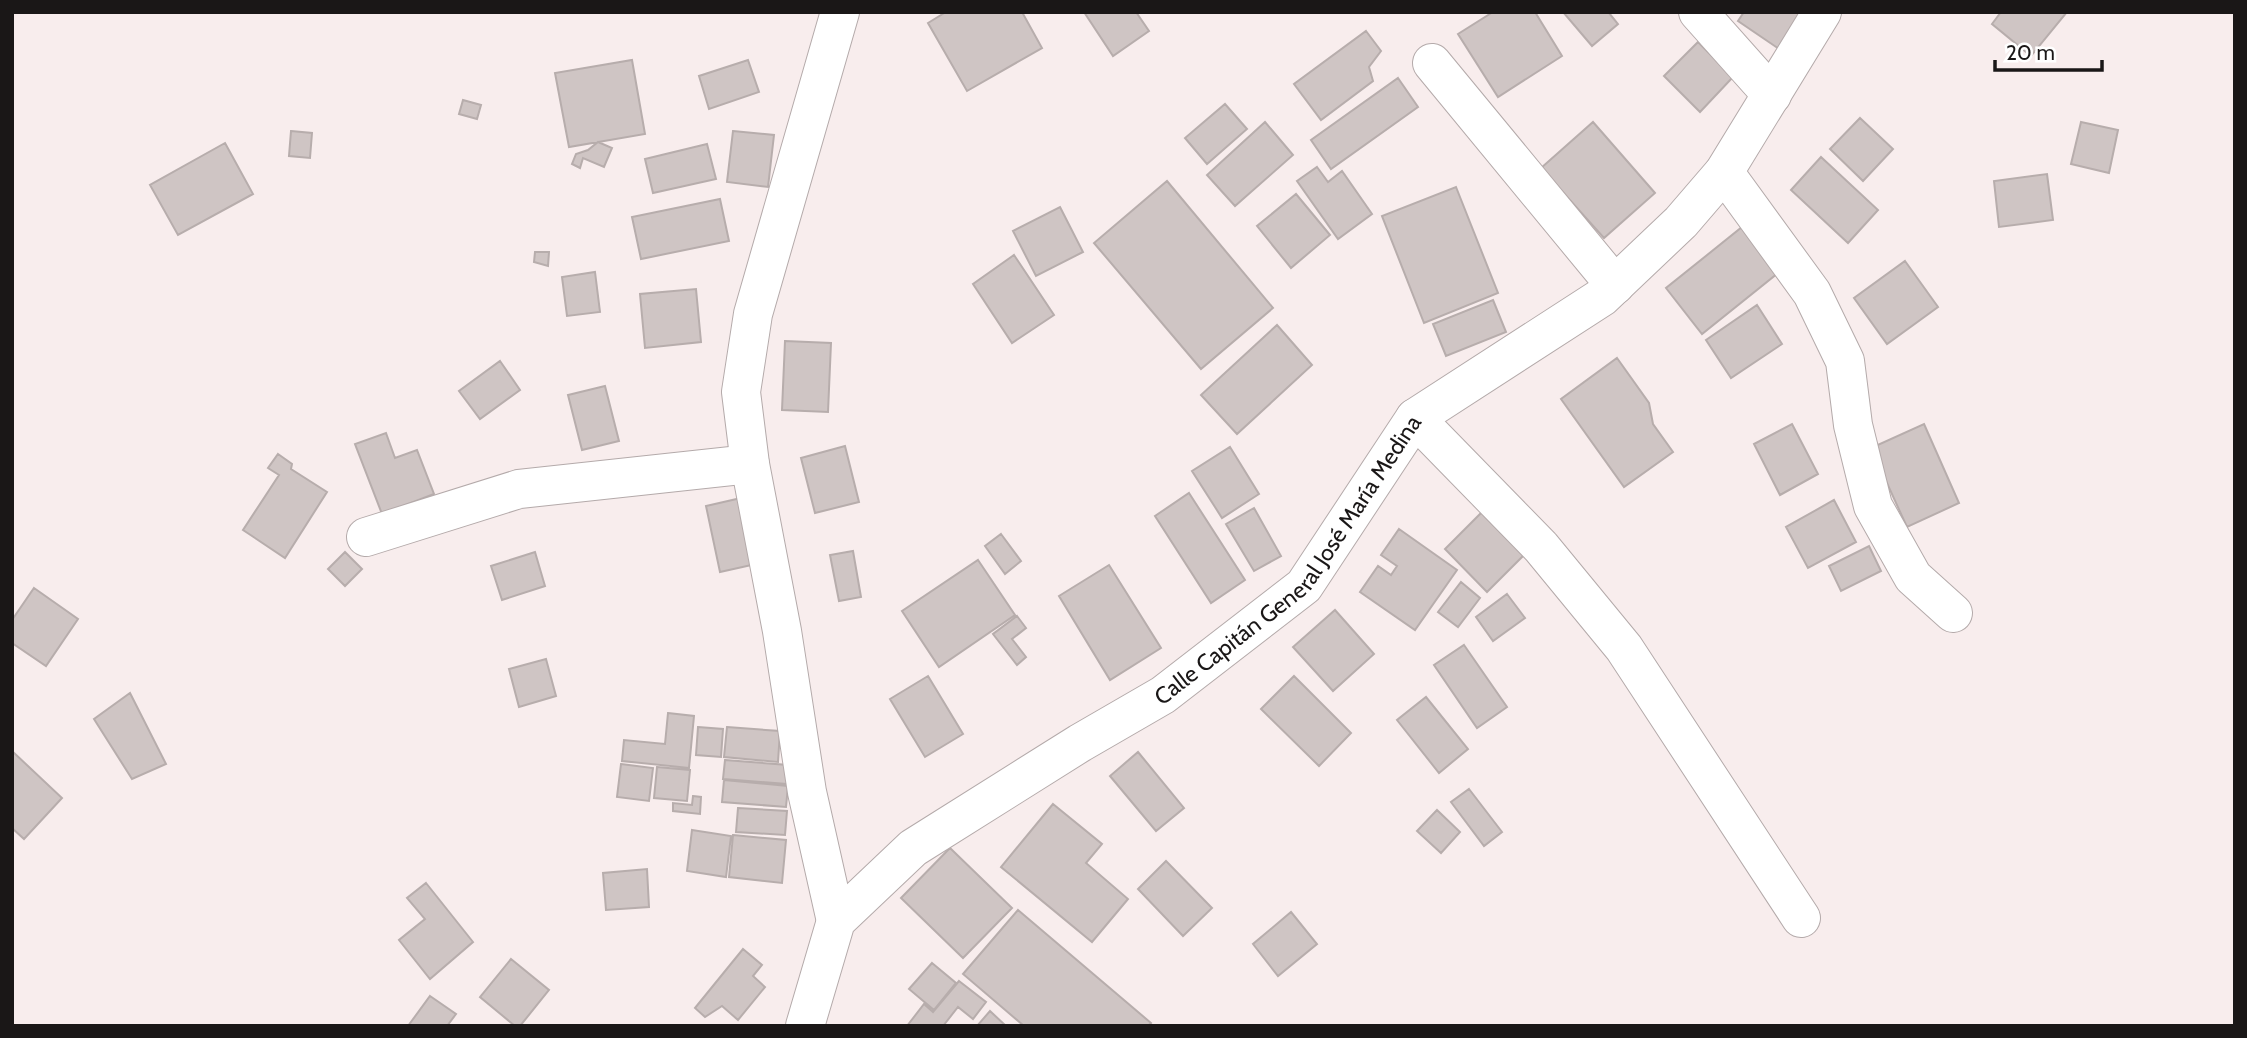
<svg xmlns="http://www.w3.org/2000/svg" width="2247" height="1038" viewBox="0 0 2247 1038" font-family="Cabin,sans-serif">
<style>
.building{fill:#cfc5c4;stroke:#b7adac;stroke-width:2}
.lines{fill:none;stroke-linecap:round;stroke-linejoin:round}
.minor-casing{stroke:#b4aaaa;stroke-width:40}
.minor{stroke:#fff;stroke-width:38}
.labels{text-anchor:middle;stroke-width:7;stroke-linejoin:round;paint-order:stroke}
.street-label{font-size:23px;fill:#1a1717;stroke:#fff}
</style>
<rect width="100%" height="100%" fill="#f8eded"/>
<!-- building -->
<path class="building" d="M946,12H1022L1042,48L967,91L928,23Z
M1084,12H1136L1149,31L1113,56Z
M1493,12H1535L1562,56L1498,97L1458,34Z
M1563,12H1610L1609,13L1618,24L1592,46Z
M1744,12H1809L1782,51L1738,21Z
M2001,12H2067L2031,56L1992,24Z
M1366,31L1381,51L1369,67L1373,81L1321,120L1294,84Z
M1698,42L1733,77L1700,112L1664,76Z
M632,60L645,134L569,147L555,73Z
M748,60L759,92L709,109L699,76Z
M1398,78L1418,107L1331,169L1311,140Z
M463,100L481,105L477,119L459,114Z
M1225,104L1247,129L1207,164L1185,138Z
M1860,118L1893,149L1863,181L1830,149Z
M1265,122L1293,155L1235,206L1207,175Z
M1593,122L1655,193L1604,238L1541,168Z
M2081,122L2118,130L2109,173L2071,164Z
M291,131L312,133L310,158L289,156Z
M733,131L774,135L768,187L727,182Z
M598,142L612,148L604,167L583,158L580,168L572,164L576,154L588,150Z
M225,143L253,194L178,235L150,185Z
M707,144L716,179L653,193L645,159Z
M1821,157L1878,210L1848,243L1791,190Z
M1317,167L1328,182L1342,171L1372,214L1338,239L1297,181Z
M2047,174L2053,220L1999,227L1994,181Z
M1167,181L1273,308L1201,369L1094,243Z
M1456,187L1498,293L1424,323L1382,216Z
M1296,194L1330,235L1291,268L1257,226Z
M720,199L729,241L641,259L632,217Z
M1060,207L1083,252L1036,276L1013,231Z
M1742,227L1778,273L1702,334L1666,288Z
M535,252H549L548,266L534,262Z
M1014,255L1054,315L1012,343L973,284Z
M1905,261L1938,307L1887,344L1854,298Z
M595,272L600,312L567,316L562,277Z
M696,289L701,342L645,348L640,294Z
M1493,300L1506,332L1446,356L1433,324Z
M1757,305L1782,344L1731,378L1706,340Z
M1277,325L1312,365L1237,434L1201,395Z
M785,341L831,343L828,412L782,410Z
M1617,358L1649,403L1653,424L1673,452L1624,487L1561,399Z
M500,361L520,390L480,419L459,391Z
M605,386L619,441L582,450L568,395Z
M1792,424L1818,474L1780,495L1754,444Z
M1924,424L1959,503L1907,527L1871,448Z
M386,433L395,458L417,450L434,494L382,514L355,444Z
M845,446L859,502L815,513L801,458Z
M1230,447L1259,494L1222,518L1192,471Z
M278,454L292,464L291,469L327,492L285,558L243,530L279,475L268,468Z
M1189,493L1245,580L1211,603L1155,516Z
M741,498L756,564L720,572L706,506Z
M1834,500L1856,542L1808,568L1786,527Z
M1254,508L1281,556L1254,571L1226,524Z
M1484,510L1526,553L1487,592L1445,549Z
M1399,529L1457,570L1415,630L1360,592L1378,566L1391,575L1397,566L1381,555Z
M1001,534L1021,561L1005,574L985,546Z
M1869,546L1881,571L1841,591L1829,566Z
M853,551L861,597L839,601L830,555Z
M345,552L362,569L345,586L328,569Z
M535,552L545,586L502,600L491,566Z
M978,560L1015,615L939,667L902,611Z
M1109,565L1161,648L1110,680L1059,596Z
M1461,582L1480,598L1458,627L1438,612Z
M34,588L78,619L46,666L12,643V620Z
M1507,594L1525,618L1493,641L1476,617Z
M1335,610L1374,654L1333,691L1293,647Z
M1017,616L1026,628L1012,639L1026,657L1017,665L993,634Z
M1464,645L1507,707L1477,728L1434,665Z
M546,659L556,696L519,707L509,669Z
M928,676L963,734L925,757L890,699Z
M1294,676L1351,733L1319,766L1261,709Z
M130,693L166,764L132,779L94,719Z
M1426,697L1468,749L1439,773L1397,720Z
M668,713L694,716L689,768L622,761L624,740L665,744Z
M698,727L723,729L721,757L696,755Z
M727,727L780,731L778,762L724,757Z
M12,751L62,798L24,839L12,828Z
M1138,752L1184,808L1156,831L1110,776Z
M725,760L788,765L787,784L723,779Z
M621,764L653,768L649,801L617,797Z
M657,767L690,770L687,801L654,798Z
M724,780L788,786L786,807L722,802Z
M1469,789L1502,832L1484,846L1451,802Z
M693,796L701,797L700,814L673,811V803L692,805Z
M1053,804L1102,844L1086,863L1128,899L1092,942L1001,867Z
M738,808L787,811L785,835L736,832Z
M1437,810L1460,832L1441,853L1417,831Z
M692,830L731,836L726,877L687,871Z
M733,835L786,840L782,883L729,877Z
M950,848L1012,908L963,958L901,898Z
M1166,861L1212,908L1183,936L1138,889Z
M647,869L649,907L606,910L603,873Z
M426,883L473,942L430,979L399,940L425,919L407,898Z
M1018,910L1151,1023L1148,1026H1024L963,974Z
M1291,912L1317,944L1278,976L1253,944Z
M743,949L762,965L753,976L765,987L738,1020L722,1006L705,1017L695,1008Z
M511,959L549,990L520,1026H515L480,997Z
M932,963L956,983L934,1010L909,989Z
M959,981L986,1002L973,1019L958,1007L943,1026H907L924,1004L933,1012Z
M430,996L456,1014L447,1026H408Z
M990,1011L1006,1026H977Z"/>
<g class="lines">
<!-- minor casing -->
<g class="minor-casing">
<g id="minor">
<path d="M1698,12L1772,95"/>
<path d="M1432,63L1615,285"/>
<path d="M1724,172L1812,293L1845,361L1853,425L1873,506L1913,577L1953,613"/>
<path d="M1415,418L1541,547L1624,648L1801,918"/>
<path d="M366,537L519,489L750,464"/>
<path d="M836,921L807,792L782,631L750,464L741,392L753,314L840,12"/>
<path id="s1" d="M805,1026L836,921L913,848L1080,743L1163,695L1304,586L1415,418L1602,297L1681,222L1724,172L1822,12"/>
</g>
</g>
<!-- minor -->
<use href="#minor" class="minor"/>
</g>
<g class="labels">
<!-- street labels -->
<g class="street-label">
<text dy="8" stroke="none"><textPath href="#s1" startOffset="695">Calle Capitán General José María Medina</textPath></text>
</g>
</g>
<!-- border -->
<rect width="2247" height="1038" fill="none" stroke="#1a1717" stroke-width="28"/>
<!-- scale -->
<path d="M1995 60v10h107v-10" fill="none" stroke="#1a1717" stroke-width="3.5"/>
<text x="2006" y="60" font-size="21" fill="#1a1717" stroke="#ffffff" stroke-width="5" paint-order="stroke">20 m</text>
</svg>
